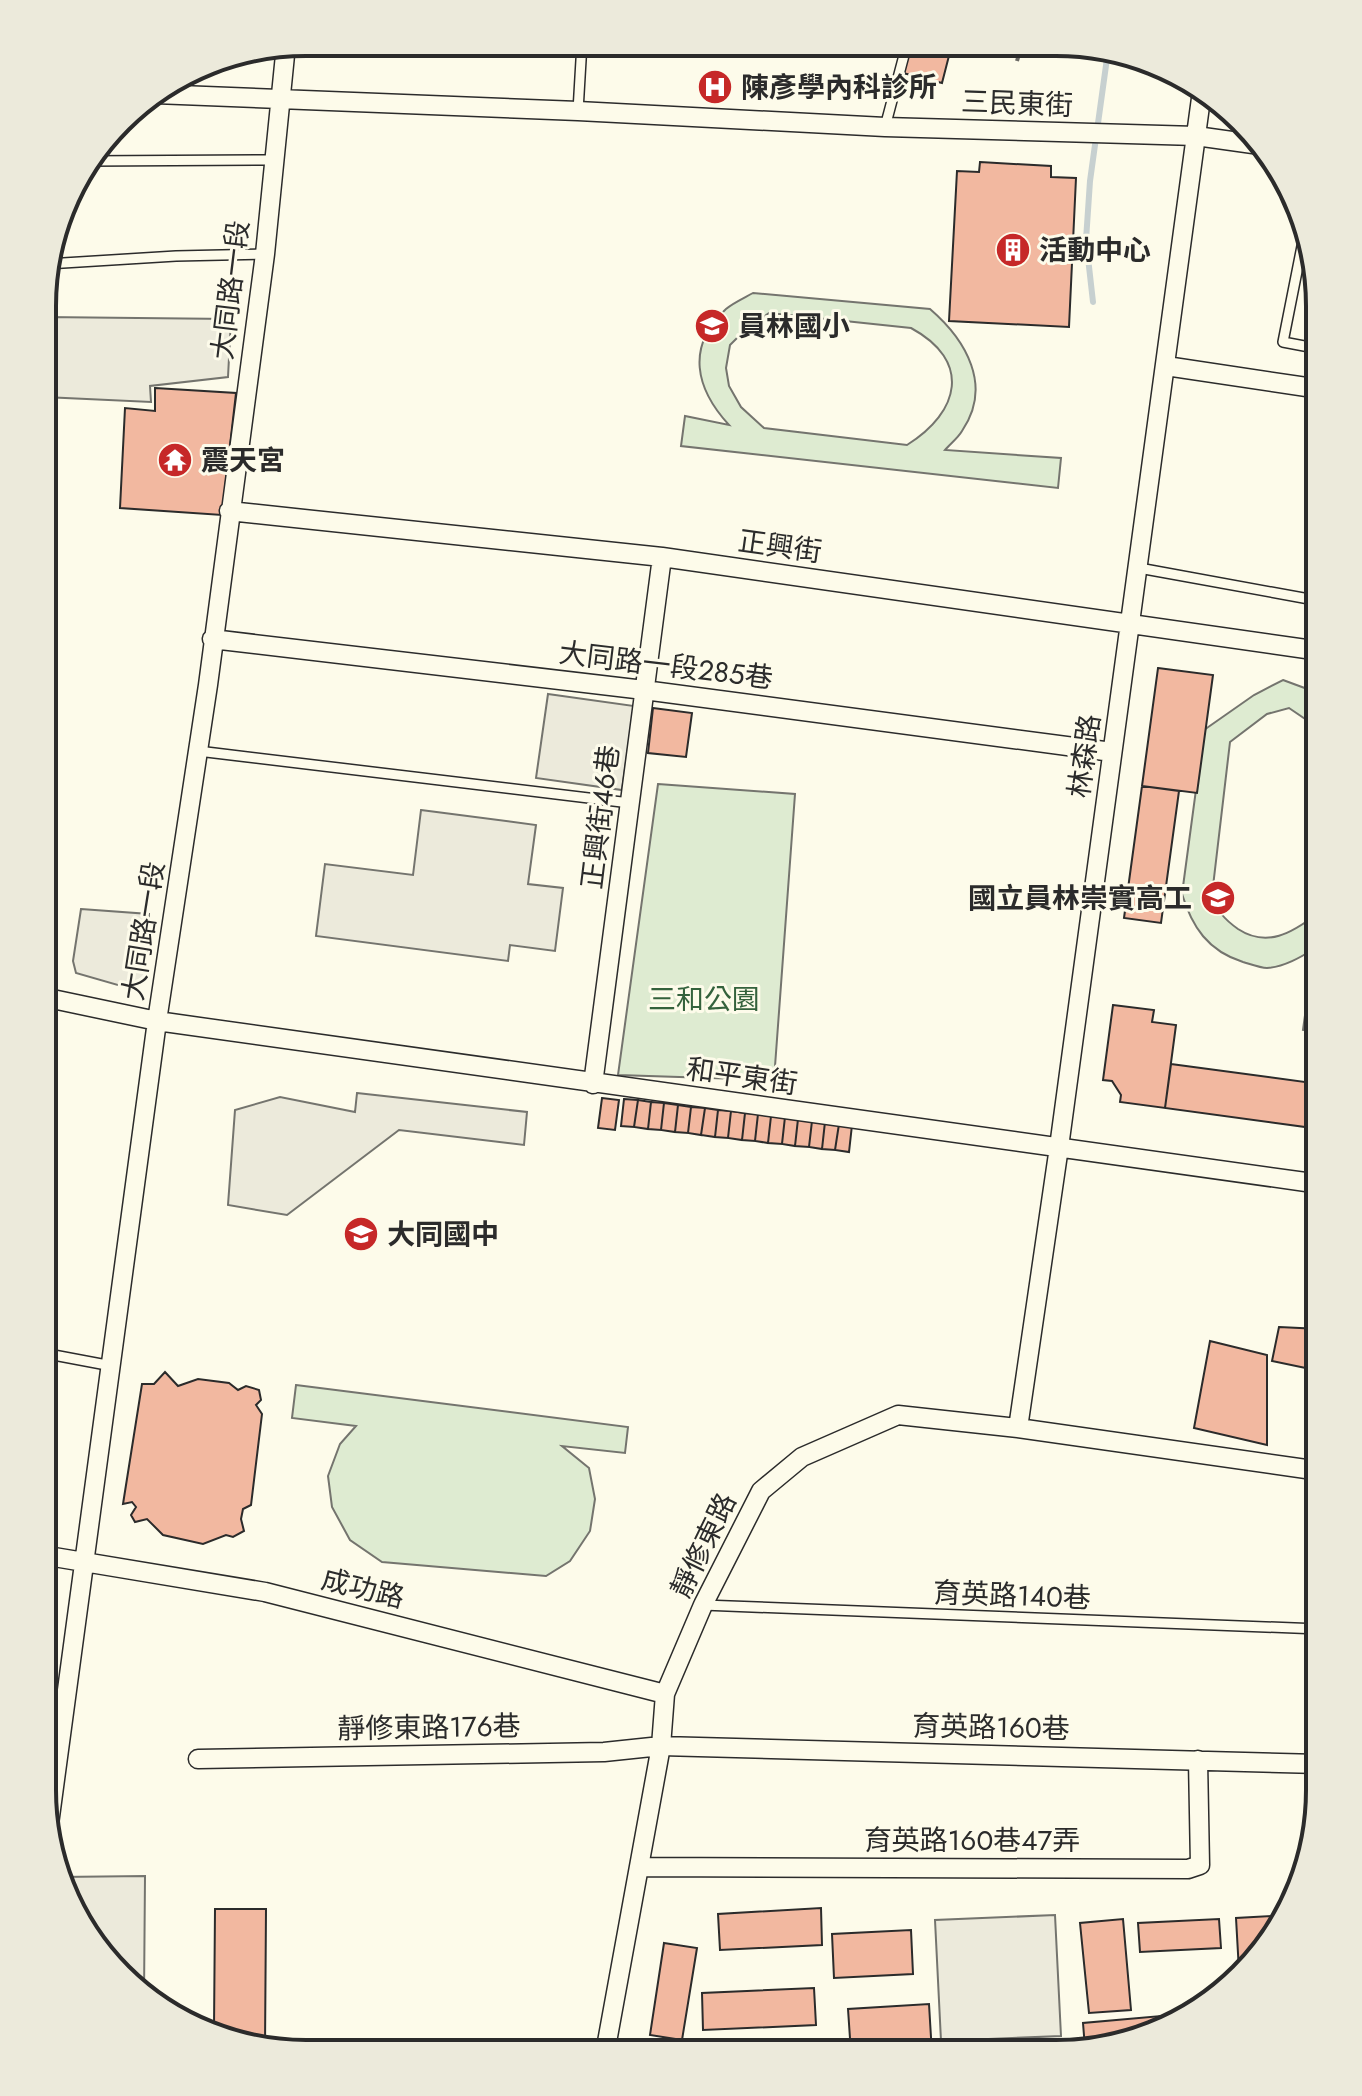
<svg xmlns="http://www.w3.org/2000/svg" width="1362" height="2096" viewBox="0 0 1362 2096" font-family="Jost,'Noto Sans TC',sans-serif">
<style>
.green{fill:#deebd1;stroke:#74746e;stroke-width:2;fill-rule:evenodd}
.parking{fill:#eceadb;stroke:#74746e;stroke-width:2}
.lines{fill:none;stroke-linecap:round;stroke-linejoin:round}
.stream{stroke:#c7d0d0;stroke-width:6}
.building{fill:#f2b8a0;stroke:#2b2b2b;stroke-width:2}
.lane-casing{stroke:#2b2b2b;stroke-width:12}
.street-casing{stroke:#2b2b2b;stroke-width:21}
.path{stroke:#6a6964;stroke-width:4;stroke-dasharray:6 4;stroke-linecap:butt}
.lane{stroke:#fdfbea;stroke-width:9}
.street{stroke:#fdfbea;stroke-width:18}
.labels{text-anchor:middle;stroke-width:6;stroke-linejoin:round;paint-order:stroke}
.poi-label{font-size:28px;font-weight:bold;fill:#2b2b2b;stroke:#fdfbea;text-anchor:start}
.street-label{font-size:28px;fill:#2b2b2b;stroke:#fdfbea}
.park-label{font-size:28px;fill:#34623c;stroke:#fdfbea}
.rim{fill:none;stroke:#2b2b2b;stroke-width:4}
</style>
<rect width="100%" height="100%" fill="#fdfbea"/>
<!-- green -->
<path class="green" d="M753,293L930,309C966,340 993,386 962,431C958,438 950,444 945,450L1061,458L1058,488L681,446L685,416L729,425C696,389 685,347 726,309C733,303 744,298 753,293ZM769,313L911,328C972,361 960,412 907,445L764,428L741,407L729,386L726,368L730,345L745,330Z
M1283,680L1310,690L1320,697V729L1289,708L1267,714L1230,742L1212,895C1217,911 1224,919 1238,929C1267,948 1292,933 1317,914L1320,897V1032L1303,1030L1314,949C1301,957 1284,967 1267,968C1260,968 1250,964 1243,962C1208,951 1192,927 1182,894L1204,730L1254,695Z
M658,784L795,794L774,1080L618,1075Z
M296,1385L628,1427L625,1453L562,1446L589,1468L595,1499L590,1531L570,1561L546,1576L382,1562L350,1540L332,1507L328,1476L340,1444L356,1426L292,1418Z"/>
<!-- parking -->
<path class="parking" d="M44,317L231,319L228,377L150,386L151,402L44,397Z
M548,694L634,706L622,790L536,778Z
M421,810L536,825L528,884L563,888L555,951L510,945L508,961L316,936L325,864L413,875Z
M81,909L149,914L145,980L135,990L76,973L73,961Z
M357,1093L527,1112L524,1145L399,1130L287,1215L228,1205L235,1110L280,1097L355,1112Z
M145,1876L144,1997L62,1891L59,1877Z
M1055,1915L1061,2036L941,2041L935,1920Z"/>
<g class="lines">
<!-- stream -->
<path class="stream" d="M1093,302L1086,240L1090,181L1108,51"/>
</g>
<!-- building -->
<path class="building" d="M910,44H952L942,83L903,73Z
M980,162L1051,166V177L1076,178L1069,327L949,321L957,171L979,172Z
M155,388L236,393L222,515L120,508L125,408L155,411Z
M1158,668L1213,675L1197,793L1142,786Z
M653,708L692,713L686,757L648,753Z
M1142,786L1179,791L1161,923L1124,918Z
M1113,1005L1154,1010L1152,1022L1176,1025L1165,1108L1120,1102L1121,1095L1112,1081L1103,1080Z
M1171,1064L1320,1084V1129L1165,1108Z
M602,1098L619,1100L615,1130L598,1128Z
M624,1099L638,1100L634,1127L621,1126Z
M638,1100L651,1102L648,1129L634,1127Z
M651,1102L664,1103L661,1130L648,1129Z
M664,1103L678,1105L675,1132L661,1130Z
M678,1105L691,1107L688,1133L675,1132Z
M691,1107L705,1108L701,1135L688,1133Z
M705,1108L718,1110L715,1137L701,1135Z
M718,1110L731,1111L728,1138L715,1137Z
M731,1111L745,1113L742,1140L728,1138Z
M745,1113L758,1114L755,1141L742,1140Z
M758,1114L771,1116L768,1143L755,1141Z
M771,1116L785,1117L782,1144L768,1143Z
M785,1117L798,1119L795,1146L782,1144Z
M798,1119L812,1121L809,1147L795,1146Z
M812,1121L825,1122L822,1149L809,1147Z
M825,1122L839,1124L835,1150L822,1149Z
M839,1124L852,1125L849,1152L835,1150Z
M1279,1327L1320,1329V1371L1272,1361Z
M1210,1341L1267,1355V1445L1194,1428Z
M165,1372L178,1386L198,1379L229,1383L238,1390L246,1386L259,1390L261,1400L256,1405L262,1414L251,1505L243,1509L241,1519L244,1531L233,1537L226,1535L203,1544L163,1535L147,1519L135,1522L131,1515L136,1507L132,1502L123,1504L142,1384H154Z
M821,1908L822,1945L720,1950L718,1914Z
M215,1909H266L265,2049L214,2028Z
M1271,1916L1272,1939L1266,1950L1239,1971L1236,1918Z
M1123,1919L1131,2010L1089,2013L1080,1923Z
M1219,1919L1221,1948L1140,1952L1138,1923Z
M911,1930L913,1974L834,1978L832,1934Z
M664,1943L697,1948L682,2040L650,2035Z
M814,1988L816,2025L703,2030L702,1993Z
M929,2004L932,2054L851,2053L848,2009Z
M1161,2016L1162,2030L1157,2034L1085,2048L1083,2023Z
M818,2044L819,2053H713Z"/>
<g class="lines">
<!-- lane casing -->
<g class="lane-casing">
<path id="lane" d="M578,111L582,43
M885,127L907,44
M88,161L273,160
M1305,231L1283,342L1320,349
M47,264L176,256L265,254
M1139,568L1320,601
M198,751L630,803
M43,1353L112,1366
M703,1605L1319,1629"/>
</g>
<!-- street casing -->
<g class="street-casing">
<path id="street" d="M155,94L578,111L885,127L1196,136L1253,144
M1166,366L1320,389
M229,511L662,557L1320,651
M212,639L644,690L1112,752
M43,997L157,1021L1320,1184
M593,1084L662,557
M1018,1428L1059,1147L1202,91
M42,1555L265,1592L665,1694
M198,1759L604,1752L661,1746L1319,1764
M49,1824L157,1021L208,685L265,254L286,45
M639,1867L1188,1869L1200,1865L1198,1760
M605,2053L661,1746L665,1694L703,1605L761,1491L802,1457L898,1415L1018,1428L1320,1471"/>
</g>
<!-- path -->
<path class="path" d="M1017,61L1022,44"/>
<!-- lane -->
<use href="#lane" class="lane"/>
<!-- street -->
<use href="#street" class="street"/>
</g>
<!-- icons -->
<defs>
<g id="hospital-disc" transform="scale(1.8)"><circle r="9.5" fill="#c62828" stroke="#fdfbea"/><path d="M-5-5h3v3.5h4V-5h3V5h-3V1.5h-4V5h-3Z" fill="#fff"/></g>
<g id="building-disc" transform="scale(1.8)"><circle r="9.5" fill="#c62828" stroke="#fdfbea"/><path d="M-4-6H4V6H1V3H-1V6H-4ZM-2.5-4.3h1.7v1.8h-1.7ZM.8-4.3h1.7v1.8H.8ZM-2.5-1h1.7V.8h-1.7ZM.8-1h1.7V.8H.8Z" fill="#fff"/></g>
<g id="school-disc" transform="scale(1.8)"><circle r="9.5" fill="#c62828" stroke="#fdfbea"/><path d="M0-5L7-2L0 1L-7-2ZM-4 1L0 2.5L4 1V4Q0 6-4 4Z" fill="#fff"/></g>
<g id="temple-disc" transform="scale(1.8)"><circle r="9.5" fill="#c62828" stroke="#fdfbea"/><path d="M0-6L5-2H3V0L6.5 2.5H4V6H1.5V3h-3V6H-4V2.5H-6.5L-3 0V-2H-5Z" fill="#fff"/></g>
</defs>
<g fill-rule="evenodd">
<use href="#hospital-disc" x="715" y="87"/>
<use href="#building-disc" x="1013" y="250"/>
<use href="#school-disc" x="712" y="326"/>
<use href="#temple-disc" x="175" y="460"/>
<use href="#school-disc" x="1218" y="898"/>
<use href="#school-disc" x="361" y="1234"/>
</g>
<g class="labels">
<!-- poi labels -->
<g class="poi-label">
<text x="741" y="97">陳彥學內科診所</text>
<text x="1039" y="260">活動中心</text>
<text x="738" y="336">員林國小</text>
<text x="201" y="470">震天宮</text>
<text x="1192" y="908" text-anchor="end">國立員林崇實高工</text>
<text x="387" y="1244">大同國中</text>
</g>
<!-- street labels -->
<g class="street-label">
<text transform="translate(1017 103) rotate(2)" y="10">三民東街</text>
<text transform="translate(230 290) rotate(-83)" y="10">大同路一段</text>
<text transform="translate(780 546) rotate(8)" y="10">正興街</text>
<text transform="translate(666 665) rotate(7)" y="10">大同路一段285巷</text>
<text transform="translate(1084 756) rotate(-82)" y="10">林森路</text>
<text transform="translate(600 817) rotate(-83)" y="10">正興街46巷</text>
<text transform="translate(143 931) rotate(-81)" y="10">大同路一段</text>
<text transform="translate(742 1076) rotate(8)" y="10">和平東街</text>
<text transform="translate(703 1545) rotate(-64)" y="10">靜修東路</text>
<text transform="translate(363 1588) rotate(14)" y="10">成功路</text>
<text transform="translate(1012 1595) rotate(2)" y="10">育英路140巷</text>
<text transform="translate(429 1727) rotate(-1)" y="10">靜修東路176巷</text>
<text transform="translate(991 1727) rotate(1)" y="10">育英路160巷</text>
<text x="972" y="1850">育英路160巷47弄</text>
</g>
<!-- park labels -->
<g class="park-label">
<text x="704" y="1009">三和公園</text>
</g>
</g>
<!-- crop -->
<path d="M0 0H1362V2096H0ZM306 56H1056A250 250 0 0 1 1306 306V1790A250 250 0 0 1 1056 2040H306A250 250 0 0 1 56 1790V306A250 250 0 0 1 306 56Z" fill="#eceadb" fill-rule="evenodd"/>
<path class="rim" d="M306 56H1056A250 250 0 0 1 1306 306V1790A250 250 0 0 1 1056 2040H306A250 250 0 0 1 56 1790V306A250 250 0 0 1 306 56Z"/>
</svg>
